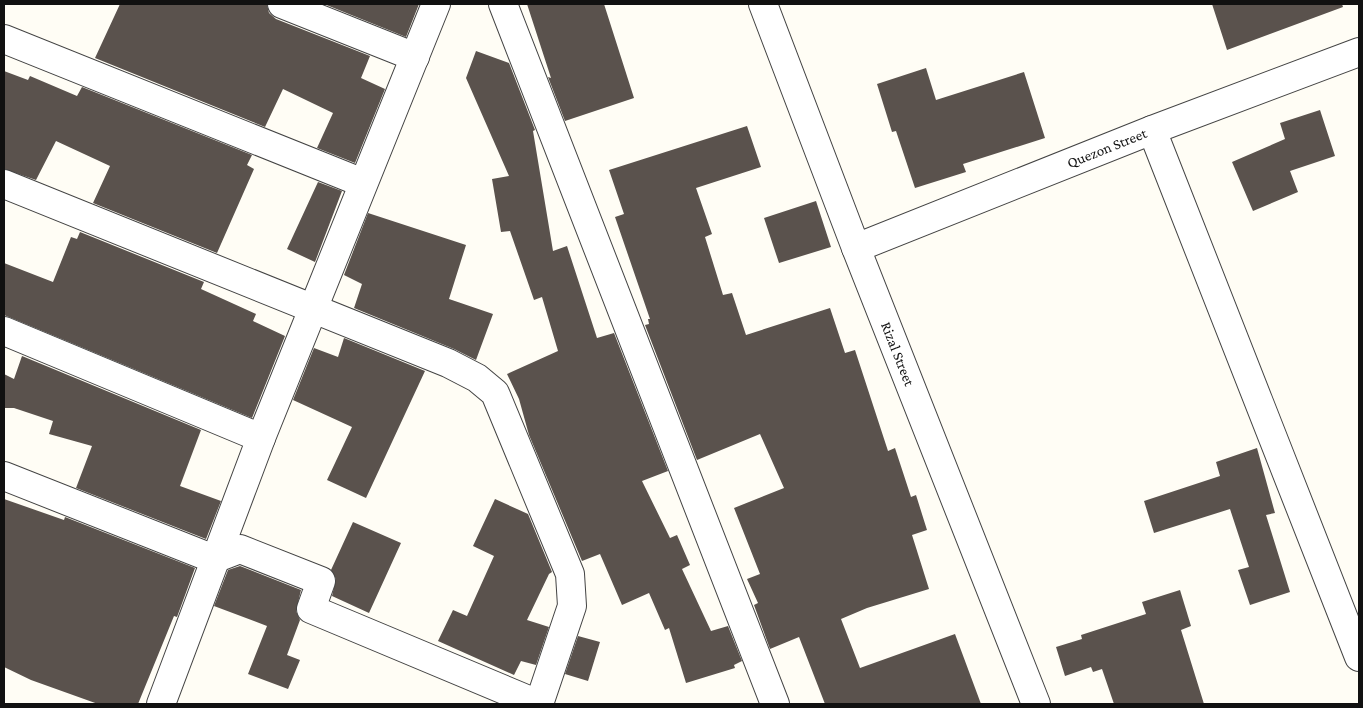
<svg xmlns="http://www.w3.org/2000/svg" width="1363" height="708" viewBox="0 0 1363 708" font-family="'Crimson Pro',serif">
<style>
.building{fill:#5a524d}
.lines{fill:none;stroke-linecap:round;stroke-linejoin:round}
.minor-casing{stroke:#444;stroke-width:30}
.minor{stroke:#fff;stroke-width:28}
.labels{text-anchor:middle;stroke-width:5;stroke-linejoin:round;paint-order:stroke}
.street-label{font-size:15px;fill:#111;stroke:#fff}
</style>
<rect width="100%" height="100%" fill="#fffdf5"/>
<!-- building -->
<path class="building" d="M120,4H267L269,13L276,19L370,56L361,78L385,89L355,163L317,148L333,113L283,89L265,127L95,58Z
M324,4H419L406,37Z
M527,4H604L634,98L565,121L548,77L551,78Z
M1212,4H1342L1343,7L1227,50Z
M476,51L509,63L535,130L533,131L553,251L567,246L597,338L614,333L668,471L642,481L670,538L677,535L690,565L682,569L711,631L728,626L742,661L734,665L735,668L686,683L669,628L665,630L649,593L622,605L600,554L582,561L529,435L519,399L507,374L558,351L542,297L534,300L510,231L501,232L492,179L509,176L466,78Z
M926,68L936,100L1024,72L1045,138L963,164L966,172L915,188L896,131L892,132L877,84Z
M4,71L28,80L30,76L77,96L82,87L252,155L247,165L254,169L217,253L93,203L110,166L56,141L36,180L4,169Z
M1320,110L1335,156L1290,171L1298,192L1253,211L1232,162L1285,139L1280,123Z
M747,126L761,167L696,188L712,234L705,237L723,295L732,293L746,335L830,308L845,353L855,350L888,451L895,448L911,497L916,495L927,530L912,535L929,589L867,608L841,619L860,668L955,634L981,704H825L799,637L770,649L754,605L758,603L747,579L760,574L734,508L784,488L760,434L697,460L645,325L649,324L648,319H650L615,217L624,214L609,170Z
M318,182L342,191L315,262L287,249Z
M816,201L831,247L779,263L764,218Z
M368,213L466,245L449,299L493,314L476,360L454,349L354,308L362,284L344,275Z
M80,232L204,282L201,289L256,314L253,321L285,336L252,418L4,315V263L53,282L71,237L77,239Z
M344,338L425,371L366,498L327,480L352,427L293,400L314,348L338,357Z
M22,356L201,430L180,486L221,501L206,539L76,488L92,446L49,434L53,421L14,408H4V374L14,379Z
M1257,448L1275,513L1266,515L1290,592L1250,605L1238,570L1249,567L1230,509L1154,533L1144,501L1220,476L1216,462Z
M4,499L64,520L65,517L195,568L177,617L174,616L138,704H98L31,680L4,667Z
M495,499L528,514L552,572L549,574L527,620L549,627L536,665L521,661L514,675L438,641L453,610L467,616L494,556L473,546Z
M353,522L401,543L369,613L332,596L336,579L331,570Z
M240,566L301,590L296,611L300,620L287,655L300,660L288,689L248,674L267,626L214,606L228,570Z
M1180,590L1191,626L1181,630L1204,704H1114L1102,669L1093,672L1091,667L1065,676L1056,647L1082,639L1081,635L1146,614L1142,602Z
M578,636L600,642L588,681L565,674Z"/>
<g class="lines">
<!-- minor casing -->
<g class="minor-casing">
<g id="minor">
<path d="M282,4L415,57"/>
<path d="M503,4L775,704"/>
<path id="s1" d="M763,4L856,248L1036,704"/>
<path d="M4,39L363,183"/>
<path d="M1152,130L1359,657"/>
<path d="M4,184L448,363L477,378L495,393L570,574L572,606L539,704"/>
<path id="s2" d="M856,248L1152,130L1359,52"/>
<path d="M4,331L261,438"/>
<path d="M4,476L214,559L240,549L321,581L311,609L538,704"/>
<path d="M161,704L261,438L436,4"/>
</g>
</g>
<!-- minor -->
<use href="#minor" class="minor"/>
</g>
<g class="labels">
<!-- street labels -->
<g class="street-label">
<text dy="5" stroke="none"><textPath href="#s2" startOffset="270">Quezon Street</textPath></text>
<text dy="5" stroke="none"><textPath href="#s1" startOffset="375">Rizal Street</textPath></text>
</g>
</g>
<!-- border -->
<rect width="1363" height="708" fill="none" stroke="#111111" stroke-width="10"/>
</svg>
